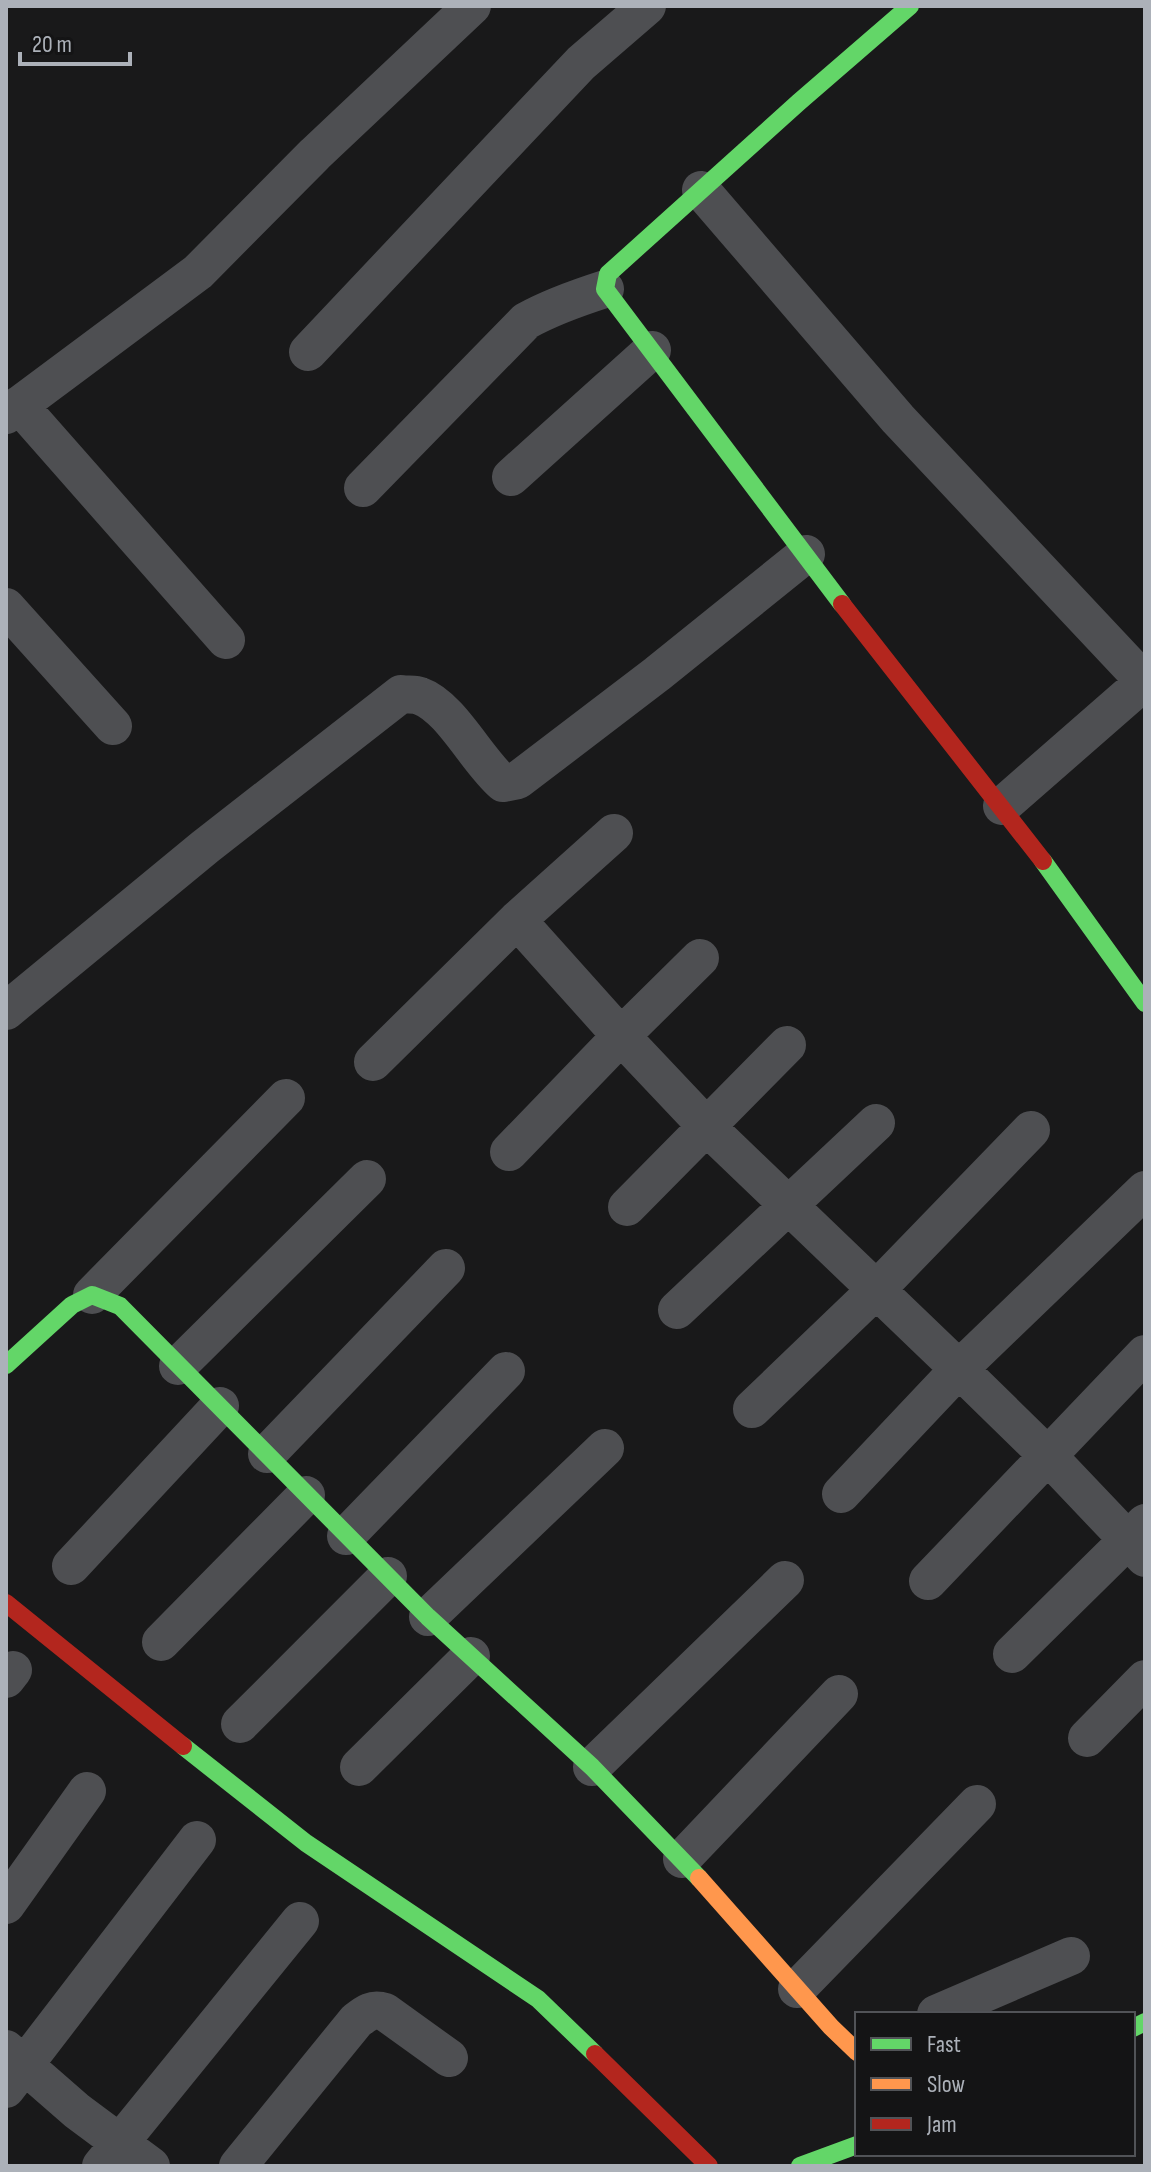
<svg xmlns="http://www.w3.org/2000/svg" width="1151" height="2172" viewBox="0 0 1151 2172" font-family="'Sofia Sans Condensed',sans-serif">
<style>
.lines{fill:none;stroke-linecap:round;stroke-linejoin:round}
.street{stroke:#4e4f52;stroke-width:38}
.fast{stroke:#63d668;stroke-width:18}
.slow{stroke:#ff974d;stroke-width:18}
.jam{stroke:#b3261e;stroke-width:18}
</style>
<rect width="100%" height="100%" fill="#19191a"/>
<g class="lines">
<!-- street -->
<path class="street" d="M701,190L898,419L1145,682
M308,352L581,63L647,6
M19,405L226,640
M6,415L198,272L315,154L472,6
M511,477L652,350
M363,488L526,321C551,307 577,298 605,289
M6,607L113,726
M1002,806L1145,681
M517,920L621,1036L707,1127L959,1369L1049,1457L1145,1558
M6,1011L205,847L401,694C407,695 415,694 420,696C451,707 477,761 503,783L518,780L657,674L806,554
M373,1062L517,920L614,833
M509,1152L621,1036L700,958
M627,1207L787,1045
M92,1295L286,1098
M677,1310L876,1123
M178,1366L367,1179
M752,1409L876,1290L1031,1130
M267,1454L446,1268
M841,1494L959,1369L1145,1190
M346,1536L506,1371
M71,1566L220,1406
M928,1581L1145,1354
M428,1617L605,1448
M161,1642L306,1495
M1012,1654L1145,1523
M6,1679L13,1670
M240,1724L388,1576
M1087,1738L1145,1679
M359,1767L471,1656
M592,1767L785,1580
M682,1859L839,1694
M6,1905L87,1791
M797,1989L977,1804
M936,2014L1071,1956
M6,2049L77,2111L151,2166
M6,2089L197,1840
M101,2166L300,1921
M238,2166L356,2021C366,2013 372,2008 385,2012L449,2058"/>
<!-- fast -->
<path class="fast" d="M842,604L605,289L608,274L799,102L910,6
M1043,861L1145,1003
M6,1365L72,1305L92,1295L120,1306L428,1617L592,1767L699,1878
M183,1746L306,1843L538,1999L595,2054
M1133,2028L1145,2022
M800,2166L857,2145"/>
<!-- slow -->
<path class="slow" d="M699,1878L831,2027L857,2052"/>
<!-- jam -->
<path class="jam" d="M842,604L1043,861
M6,1603L183,1746
M595,2054L709,2166"/>
</g>
<!-- border -->
<rect width="1151" height="2172" fill="none" stroke="#acb1b9" stroke-width="16"/>
<!-- legend -->
<rect x="855" y="2012" width="280" height="144" fill="#141415" stroke="#515357" stroke-width="2"/>
<rect x="871" y="2038" width="40" height="12" fill="#63d668" stroke="#515357" stroke-width="2"/>
<text x="927" y="2052" font-size="24" fill="#acb1b9">Fast</text>
<rect x="871" y="2078" width="40" height="12" fill="#ff974d" stroke="#515357" stroke-width="2"/>
<text x="927" y="2092" font-size="24" fill="#acb1b9">Slow</text>
<rect x="871" y="2118" width="40" height="12" fill="#b3261e" stroke="#515357" stroke-width="2"/>
<text x="927" y="2132" font-size="24" fill="#acb1b9">Jam</text>
<!-- scale -->
<path d="M20 52v12h110v-12" fill="none" stroke="#acb1b9" stroke-width="4"/>
<text x="32" y="52" font-size="24" fill="#acb1b9" stroke="#141415" stroke-width="6" paint-order="stroke">20 m</text>
</svg>
